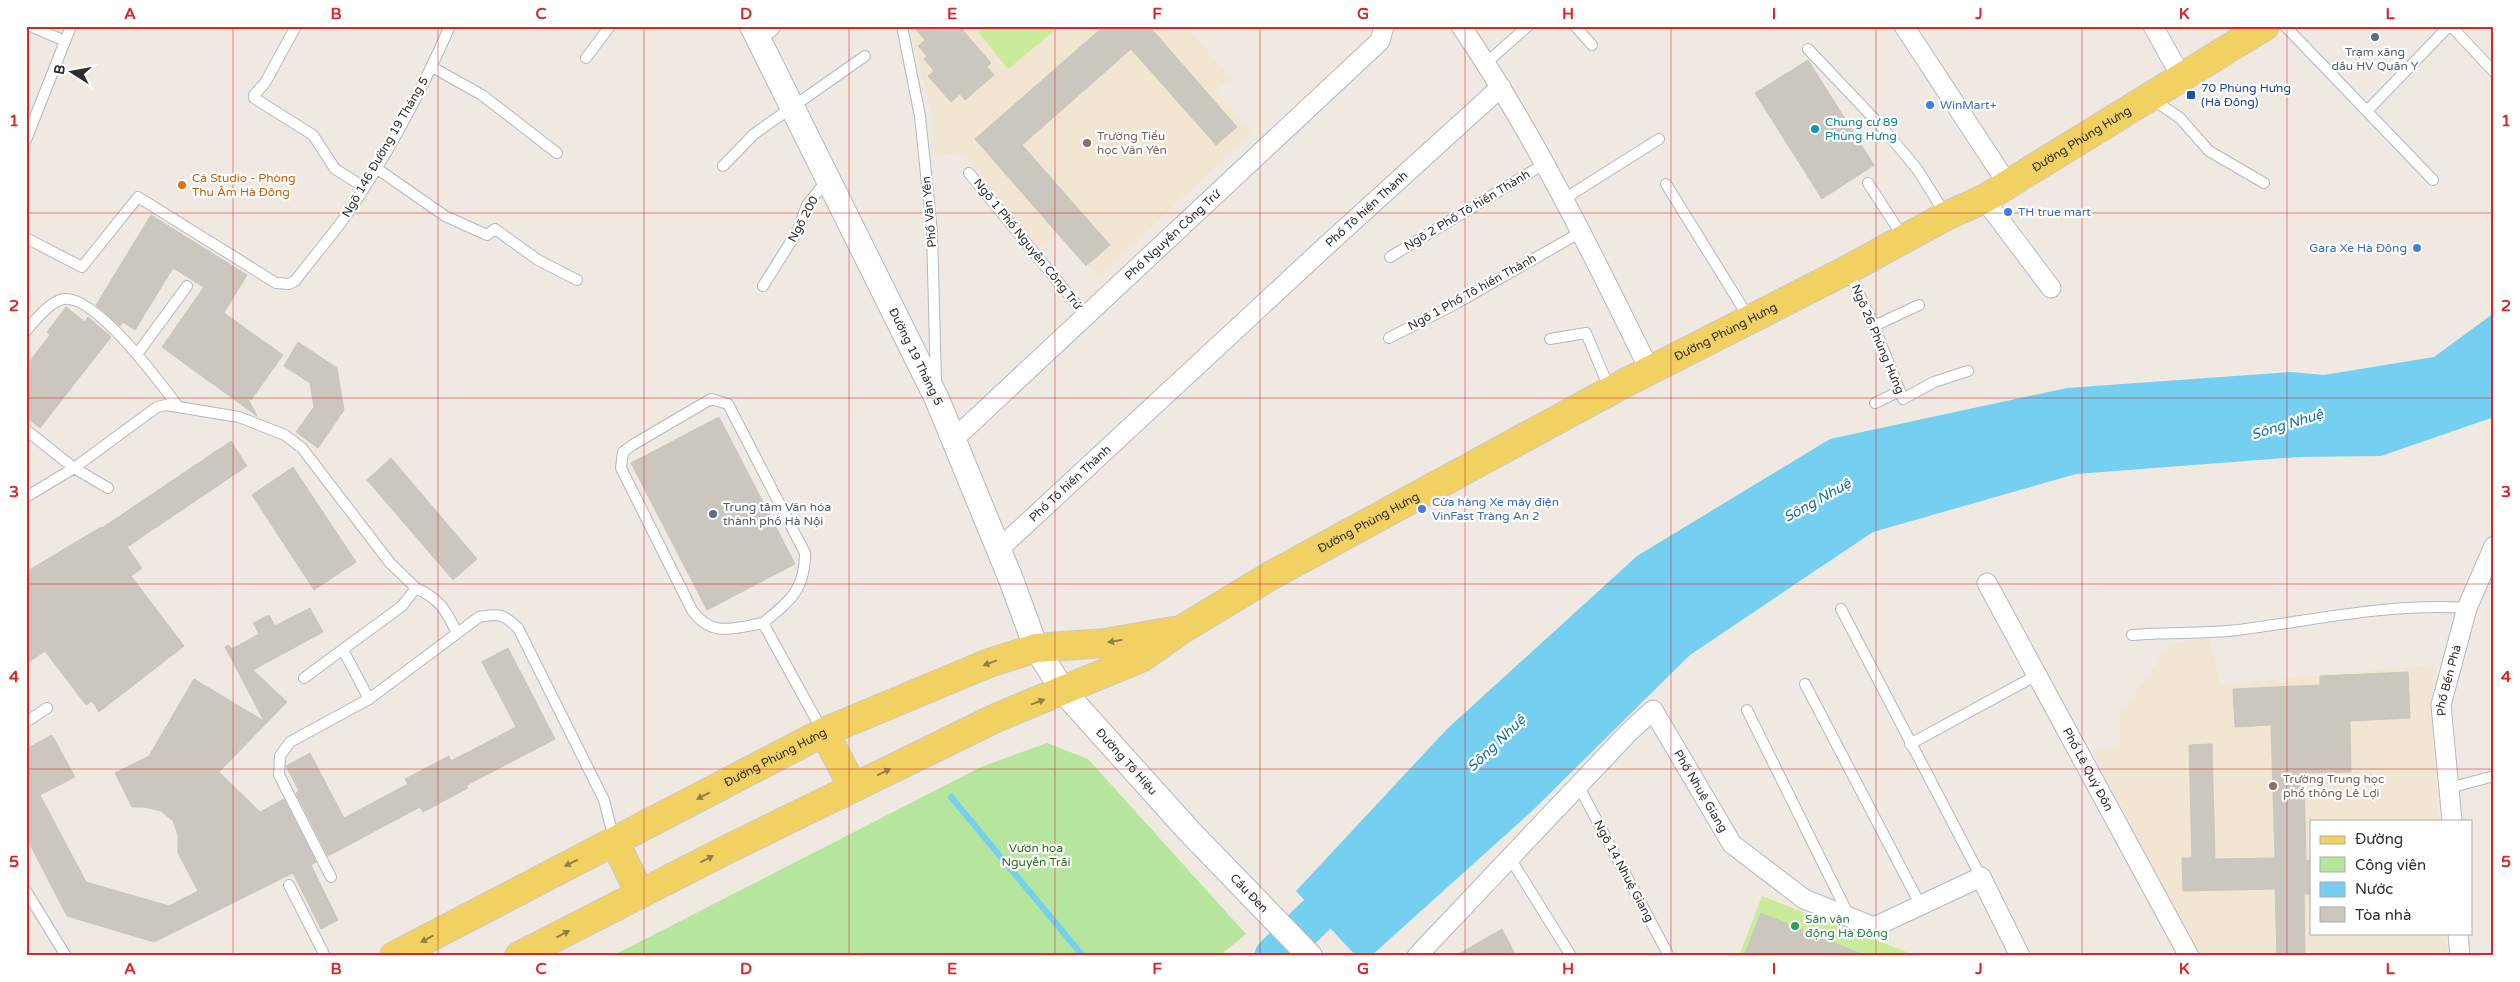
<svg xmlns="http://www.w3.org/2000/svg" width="2520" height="982" viewBox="0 0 2520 982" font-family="'Varela Round',sans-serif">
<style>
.education{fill:#f0e6d1}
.green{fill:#b6e59e}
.pitch{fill:#c9ec9a}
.water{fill:#75cff0}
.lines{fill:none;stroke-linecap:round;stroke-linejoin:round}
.stream{stroke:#75cff0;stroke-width:6}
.river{stroke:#75cff0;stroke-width:39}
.building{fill:#cbc7bf;stroke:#cbc5ba}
.service-casing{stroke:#b4b7c1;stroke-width:12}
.minor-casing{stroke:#b4b7c1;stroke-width:21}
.tertiary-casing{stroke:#b4b7c1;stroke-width:26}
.primary-casing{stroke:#c9c9c9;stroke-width:30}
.service{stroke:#fff;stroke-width:10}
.minor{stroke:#fff;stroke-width:19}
.tertiary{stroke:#fff;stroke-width:24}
.primary{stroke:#f2d163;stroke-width:28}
.oneway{fill:#908048}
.grid{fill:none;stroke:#d62828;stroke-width:1;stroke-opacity:0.55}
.service-dot{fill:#5c6f8a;stroke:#fff;stroke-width:2}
.transit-dot{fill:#1a4fb4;stroke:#fff;stroke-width:2}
.shop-dot{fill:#3f7fe0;stroke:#fff;stroke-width:2}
.culture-dot{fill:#0f9aa8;stroke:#fff;stroke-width:2}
.education-dot{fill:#8d6e63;stroke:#fff;stroke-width:2}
.food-dot{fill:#e8710a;stroke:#fff;stroke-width:2}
.leisure-dot{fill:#2e9e5b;stroke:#fff;stroke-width:2}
.labels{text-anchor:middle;stroke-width:4.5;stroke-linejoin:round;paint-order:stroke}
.service-label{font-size:12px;fill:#4e5e75;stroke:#fff}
.transit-label{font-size:12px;fill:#164399;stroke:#fff;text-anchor:start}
.shop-label{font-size:12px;fill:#366cbe;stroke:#fff;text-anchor:start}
.culture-label{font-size:12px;fill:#0d838f;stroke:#fff;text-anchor:start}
.education-label{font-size:12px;fill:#785e54;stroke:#fff;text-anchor:start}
.street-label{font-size:12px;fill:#2e2e2e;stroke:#fff}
.food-label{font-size:12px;fill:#c56008;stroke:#fff;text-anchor:start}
.park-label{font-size:12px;fill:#2c6e1b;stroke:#fff}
.leisure-label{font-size:12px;fill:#27864d;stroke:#fff;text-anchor:start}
.water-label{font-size:14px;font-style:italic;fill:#0d6fa3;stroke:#fff}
.neatline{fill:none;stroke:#d62828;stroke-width:2}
.grid-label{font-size:16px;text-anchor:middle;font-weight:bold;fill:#d62828}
</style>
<rect width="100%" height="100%" fill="#efe9e1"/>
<!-- education -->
<path class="education" d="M909,26H1185L1231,78L1215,91L1251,133L1099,276L1059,234L1039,248L963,153L934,155L931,109Z
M2209,638L2220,685L2435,665L2431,708L2438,821H2311V933H2445L2446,956H2200L2092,751L2121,746L2119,716L2172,643Z"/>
<!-- green -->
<path class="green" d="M1047,743L1088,759L1246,934L1219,956H612L981,767Z"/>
<!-- pitch -->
<path class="pitch" d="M985,26H1060L1008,69L978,32Z
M1762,896L1917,956H1739Z"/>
<!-- water -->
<path class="water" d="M2494,313V417L2381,456L2299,457L2076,474L1873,532L1690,655L1531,812L1371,956H1356L1296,891L1447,729L1637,556L1830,439L2067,388L2291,372L2324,375L2434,357Z"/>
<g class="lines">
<!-- stream -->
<path class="stream" d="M951,797L1083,956"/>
<!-- river -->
<path class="river" d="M1274,956L1355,878"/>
</g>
<!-- building -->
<path class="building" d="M913,26H959L991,63L987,67L994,75L965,100L960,94L951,102L928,76L934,71L924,59L927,56L918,46L925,40Z
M1104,26H1149L1237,127L1216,145L1131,49L1022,145L1110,245L1086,266L975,139Z
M1808,60L1874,165L1822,199L1755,93Z
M151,215L247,275L224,313L283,355L251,400L247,397L257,416L162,347L204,287L173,268L135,330L123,322L120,326L96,305Z
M66,307L85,322L88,317L111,337L40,428L26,417V366L50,335L47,332Z
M298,342L337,368L344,410L318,448L296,432L314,407L310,383L284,366Z
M719,417L795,564L707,610L631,463Z
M231,441L247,466L127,547L142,568L131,576L184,646L99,712L92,701L86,705L45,651L26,664V572L101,527L102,528Z
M391,458L477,559L453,580L367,480Z
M293,467L356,562L314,590L252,495Z
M310,608L323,632L253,670L287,702L219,772L260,812L284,799L316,862L311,865L338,920L321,929L293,873L154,942L67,916L26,837V749L52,735L75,777L40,795L86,882L169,906L198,891L178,853V835L173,821L161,811L144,807H132L115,773L149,756L194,679L264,721L225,647L228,645L232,649L259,634L253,623L269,615L275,626Z
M508,648L555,739L467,785L468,788L423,812L420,807L328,856L296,793L299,791L286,766L310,753L344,818L408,784L405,779L449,756L451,761L516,727L482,662Z
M2408,672L2410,718L2350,721L2351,772L2304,773L2306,861L2311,860V894H2304L2305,956H2277L2275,889L2183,891L2182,858H2192L2189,745L2212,744L2215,859L2275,858L2271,725L2235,727L2233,689L2320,685V676Z
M1761,913L1864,955V956H1744Z
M1502,929L1516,956H1455Z"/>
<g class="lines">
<!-- service casing -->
<g class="service-casing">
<path id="service" d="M30,26L65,41
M296,26L265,83L254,95V98L313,135L335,169L364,187
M902,26L920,116L932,232L936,383
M1575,26L1592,45
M2285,26L2433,180
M2451,26L2494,72
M1808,49L1882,127L1917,169L1946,215
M586,58L610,26
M1486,63L1528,26
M432,67L482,95L557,153
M2152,99L2180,118L2209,151L2264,183
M2367,111L2449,26
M26,140L71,26
M723,166L754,134L865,56
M376,168L445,216L487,235L495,229L538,260L577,280
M969,173L1086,316
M1868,183L1903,237
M1666,184L1749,318
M1564,199L1659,139
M26,238L82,267L138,197L276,283L289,284L295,281C311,260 329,239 345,217C386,158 421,92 450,26
M1390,257L1544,164
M1848,270L1874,326L1903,399L1934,382L1968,371
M763,286L797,232L807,205L827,180
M1874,326L1919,305
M26,331C34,321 49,304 60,300C91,288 161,384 177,405
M1389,338L1457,303L1581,232
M1550,339L1586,333L1610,390
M138,353L187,286
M1875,403L1900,391
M26,430L74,468L108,488
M26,497L74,468L157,407L166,405L239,417L285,435L302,448L390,563L416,588L402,606L304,678
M416,588C441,600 445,609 457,633
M1841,609L1981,877
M763,623C790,601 805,590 805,553L728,404L711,399L634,444L623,452L621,468L692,610C711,638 734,628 763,623L823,732
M2132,635C2167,632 2202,634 2238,630C2315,620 2389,603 2467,608
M1805,684L1921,906
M369,699L479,617C500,613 503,614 518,628L604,800L614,839
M1747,710L1849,916
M26,722L47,708
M1910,744L2037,675
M1578,785L1669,956
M2449,788L2494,776
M1510,858L1571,956
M331,877L279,775L280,756L290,742L369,699L343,650
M289,885L325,956
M26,891L66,956"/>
</g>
<!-- minor casing -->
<g class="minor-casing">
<g id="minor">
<path d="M1461,26C1535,135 1592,253 1650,371"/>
<path d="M1904,26L2007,183"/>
<path d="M2153,26L2182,78"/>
<path d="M758,37L771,26"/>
<path d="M1984,199L2051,288"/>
<path id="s1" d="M954,439L1380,41L1384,26"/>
<path id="s2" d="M998,550L1327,245L1501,87"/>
<path id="s3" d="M1987,583L2189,956"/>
<path id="s4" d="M2452,821L2441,705L2467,608L2494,546"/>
<path d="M2458,933L2460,956"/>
<path id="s5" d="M1417,956L1629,732L1653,710L1732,844L1804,899L1874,927L1981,877L2020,956"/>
</g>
</g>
<!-- tertiary casing -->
<g class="tertiary-casing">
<g id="tertiary">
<path id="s6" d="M752,26L937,399L1012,582L1036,648L1064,692L1189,831L1310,956"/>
</g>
</g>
<!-- primary casing -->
<g class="primary-casing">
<g id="primary">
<path d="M824,732L853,787"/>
<path d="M615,842L640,894"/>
<path id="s7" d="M394,956L824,732L989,663L1036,648L1105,643L1173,631"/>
<path id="s8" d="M519,956L728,849L998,717L1141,658L1181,630L1270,576L1621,385L1847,270L1946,216L1984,199L2265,26"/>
</g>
</g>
<!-- service -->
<use href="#service" class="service"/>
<!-- minor -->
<use href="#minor" class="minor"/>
<!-- tertiary -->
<use href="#tertiary" class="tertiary"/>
<!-- primary -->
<use href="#primary" class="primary"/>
</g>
<!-- one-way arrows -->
<defs><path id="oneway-solid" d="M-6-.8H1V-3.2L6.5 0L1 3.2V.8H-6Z" transform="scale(1.25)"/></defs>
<g class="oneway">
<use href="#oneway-solid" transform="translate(1115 641) rotate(170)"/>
<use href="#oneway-solid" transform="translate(990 663) rotate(160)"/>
<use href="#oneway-solid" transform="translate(1038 702) rotate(-21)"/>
<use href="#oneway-solid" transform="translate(884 772) rotate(-26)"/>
<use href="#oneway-solid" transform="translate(703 796) rotate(152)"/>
<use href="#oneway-solid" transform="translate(707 859) rotate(-27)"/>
<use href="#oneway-solid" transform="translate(571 863) rotate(154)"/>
<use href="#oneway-solid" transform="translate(563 934) rotate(-27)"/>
<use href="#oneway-solid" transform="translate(427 939) rotate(152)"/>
</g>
<!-- grid -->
<path class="grid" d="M233,26V956M438,26V956M644,26V956M849,26V956M1055,26V956M1260,26V956M1465,26V956M1671,26V956M1876,26V956M2082,26V956M2287,26V956M26,213H2494M26,398H2494M26,584H2494M26,769H2494"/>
<!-- markers -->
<g class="service-dot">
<circle cx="2375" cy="37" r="5"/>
<circle cx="713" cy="514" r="5"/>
</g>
<rect class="transit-dot" x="2186" y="90" width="10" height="10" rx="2.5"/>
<g class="shop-dot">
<circle cx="1930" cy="105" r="5"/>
<circle cx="2008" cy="212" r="5"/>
<circle cx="2417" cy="248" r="5"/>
<circle cx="1422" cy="509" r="5"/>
</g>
<circle class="culture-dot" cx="1815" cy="129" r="5"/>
<g class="education-dot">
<circle cx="1087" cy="143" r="5"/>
<circle cx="2273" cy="786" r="5"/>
</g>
<circle class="food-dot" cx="182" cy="185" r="5"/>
<circle class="leisure-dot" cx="1795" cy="926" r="5"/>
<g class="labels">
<!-- service labels -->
<g class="service-label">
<text x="2375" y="56">Trạm xăng<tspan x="2375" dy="14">dầu HV Quân Y</tspan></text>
<text x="723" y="511" text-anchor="start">Trung tâm Văn hóa<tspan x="723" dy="14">thành phố Hà Nội</tspan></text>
</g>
<!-- transit labels -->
<g class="transit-label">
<text x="2201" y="92">70 Phùng Hưng<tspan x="2201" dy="14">(Hà Đông)</tspan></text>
</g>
<!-- shop labels -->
<g class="shop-label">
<text x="1940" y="109">WinMart+</text>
<text x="2018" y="216">TH true mart</text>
<text x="2407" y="252" text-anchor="end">Gara Xe Hà Đông</text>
<text x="1432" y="506">Cửa hàng Xe máy điện<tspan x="1432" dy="14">VinFast Tràng An 2</tspan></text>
</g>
<!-- culture labels -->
<g class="culture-label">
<text x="1825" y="126">Chung cư 89<tspan x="1825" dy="14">Phùng Hưng</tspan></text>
</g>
<!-- education labels -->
<g class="education-label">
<text x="1097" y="140">Trường Tiểu<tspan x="1097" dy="14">học Văn Yên</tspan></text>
<text x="2283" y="783">Trường Trung học<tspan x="2283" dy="14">phổ thông Lê Lợi</tspan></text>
</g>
<!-- street labels -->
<g class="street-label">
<text dy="4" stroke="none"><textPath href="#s8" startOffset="1765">Đường Phùng Hưng</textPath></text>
<text transform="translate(385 147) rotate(-60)" y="4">Ngõ 146 Đường 19 Tháng 5</text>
<text dy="4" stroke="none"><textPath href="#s2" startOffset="502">Phố Tô hiến Thành</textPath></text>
<text transform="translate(1467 210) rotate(-31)" y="4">Ngõ 2 Phố Tô hiến Thành</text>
<text transform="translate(929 212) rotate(-95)" y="4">Phố Văn Yên</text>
<text transform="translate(803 219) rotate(-62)" y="4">Ngõ 200</text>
<text dy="4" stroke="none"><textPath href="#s1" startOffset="299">Phố Nguyễn Công Trứ</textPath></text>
<text transform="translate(1028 244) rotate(51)" y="4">Ngõ 1 Phố Nguyễn Công Trứ</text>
<text transform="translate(1472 292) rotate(-29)" y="4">Ngõ 1 Phố Tô hiến Thành</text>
<text dy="4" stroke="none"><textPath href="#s8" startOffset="1360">Đường Phùng Hưng</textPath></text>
<text transform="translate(1878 339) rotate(67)" y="4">Ngõ 26 Phùng Hưng</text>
<text dy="4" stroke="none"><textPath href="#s6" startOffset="369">Đường 19 Tháng 5</textPath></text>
<text dy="4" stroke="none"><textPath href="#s2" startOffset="98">Phố Tô hiến Thành</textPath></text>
<text dy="4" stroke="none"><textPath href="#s8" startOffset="955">Đường Phùng Hưng</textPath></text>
<text dy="4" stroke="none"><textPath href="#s4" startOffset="142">Phố Bến Phà</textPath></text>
<text dy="4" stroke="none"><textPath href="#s7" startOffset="430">Đường Phùng Hưng</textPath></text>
<text dy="4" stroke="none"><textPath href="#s6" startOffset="830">Đường Tô Hiệu</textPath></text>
<text dy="4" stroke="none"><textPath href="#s3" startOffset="212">Phố Lê Quý Đôn</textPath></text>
<text dy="4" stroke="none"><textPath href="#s5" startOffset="435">Phố Nhuệ Giang</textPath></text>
<text transform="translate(1624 871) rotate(62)" y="4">Ngõ 14 Nhuệ Giang</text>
<text dy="4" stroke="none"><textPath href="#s6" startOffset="1010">Cầu Đen</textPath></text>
</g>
<!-- food labels -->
<g class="food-label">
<text x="192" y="182">Cá Studio - Phòng<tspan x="192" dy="14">Thu Âm Hà Đông</tspan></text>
</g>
<!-- park labels -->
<g class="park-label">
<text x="1036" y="852">Vườn hoa<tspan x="1036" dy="14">Nguyễn Trãi</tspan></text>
</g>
<!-- leisure labels -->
<g class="leisure-label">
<text x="1805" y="923">Sân vận<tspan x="1805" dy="14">động Hà Đông</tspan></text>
</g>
<!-- water labels -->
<g class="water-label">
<text transform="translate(2287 424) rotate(-17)" y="5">Sông Nhuệ</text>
<text transform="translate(1817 500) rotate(-29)" y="5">Sông Nhuệ</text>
<text transform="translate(1496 743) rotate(-44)" y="5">Sông Nhuệ</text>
</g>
</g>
<!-- border -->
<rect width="2520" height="982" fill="none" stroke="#ffffff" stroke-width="55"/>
<!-- legend -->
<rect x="2310" y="820" width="162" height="115" fill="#ffffff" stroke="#ababab"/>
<rect x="2320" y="836" width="25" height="8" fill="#f2d163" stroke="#ababab"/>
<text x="2355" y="844" font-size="15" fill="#2e2e2e">Đường</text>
<rect x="2320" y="857" width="25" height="15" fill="#b6e59e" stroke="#ababab"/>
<text x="2355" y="870" font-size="15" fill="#2e2e2e">Công viên</text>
<rect x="2320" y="882" width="25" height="15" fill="#75cff0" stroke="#ababab"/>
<text x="2355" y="894" font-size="15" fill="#2e2e2e">Nước</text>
<rect x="2320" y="907" width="25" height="15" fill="#cbc7bf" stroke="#ababab"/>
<text x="2355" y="920" font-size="15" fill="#2e2e2e">Tòa nhà</text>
<!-- north arrow -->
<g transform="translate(72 72) rotate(281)" stroke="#ffffff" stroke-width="4" paint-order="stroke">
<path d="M0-4L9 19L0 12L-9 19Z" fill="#2e2e2e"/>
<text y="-8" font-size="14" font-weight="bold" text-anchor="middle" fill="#2e2e2e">B</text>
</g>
<rect x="28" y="28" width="2464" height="926" class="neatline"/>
<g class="grid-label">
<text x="130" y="19">A</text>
<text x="336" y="19">B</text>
<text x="541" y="19">C</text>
<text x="746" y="19">D</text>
<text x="952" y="19">E</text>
<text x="1157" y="19">F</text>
<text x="1363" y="19">G</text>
<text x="1568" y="19">H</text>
<text x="1774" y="19">I</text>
<text x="1979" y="19">J</text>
<text x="2184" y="19">K</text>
<text x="2390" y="19">L</text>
<text x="14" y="126">1</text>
<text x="2506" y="126">1</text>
<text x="14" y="311">2</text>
<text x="2506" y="311">2</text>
<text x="14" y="497">3</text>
<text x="2506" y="497">3</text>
<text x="14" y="682">4</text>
<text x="2506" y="682">4</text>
<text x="14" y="867">5</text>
<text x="2506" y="867">5</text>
<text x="130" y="974">A</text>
<text x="336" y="974">B</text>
<text x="541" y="974">C</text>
<text x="746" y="974">D</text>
<text x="952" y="974">E</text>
<text x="1157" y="974">F</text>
<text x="1363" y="974">G</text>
<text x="1568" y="974">H</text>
<text x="1774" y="974">I</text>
<text x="1979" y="974">J</text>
<text x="2184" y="974">K</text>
<text x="2390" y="974">L</text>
</g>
</svg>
